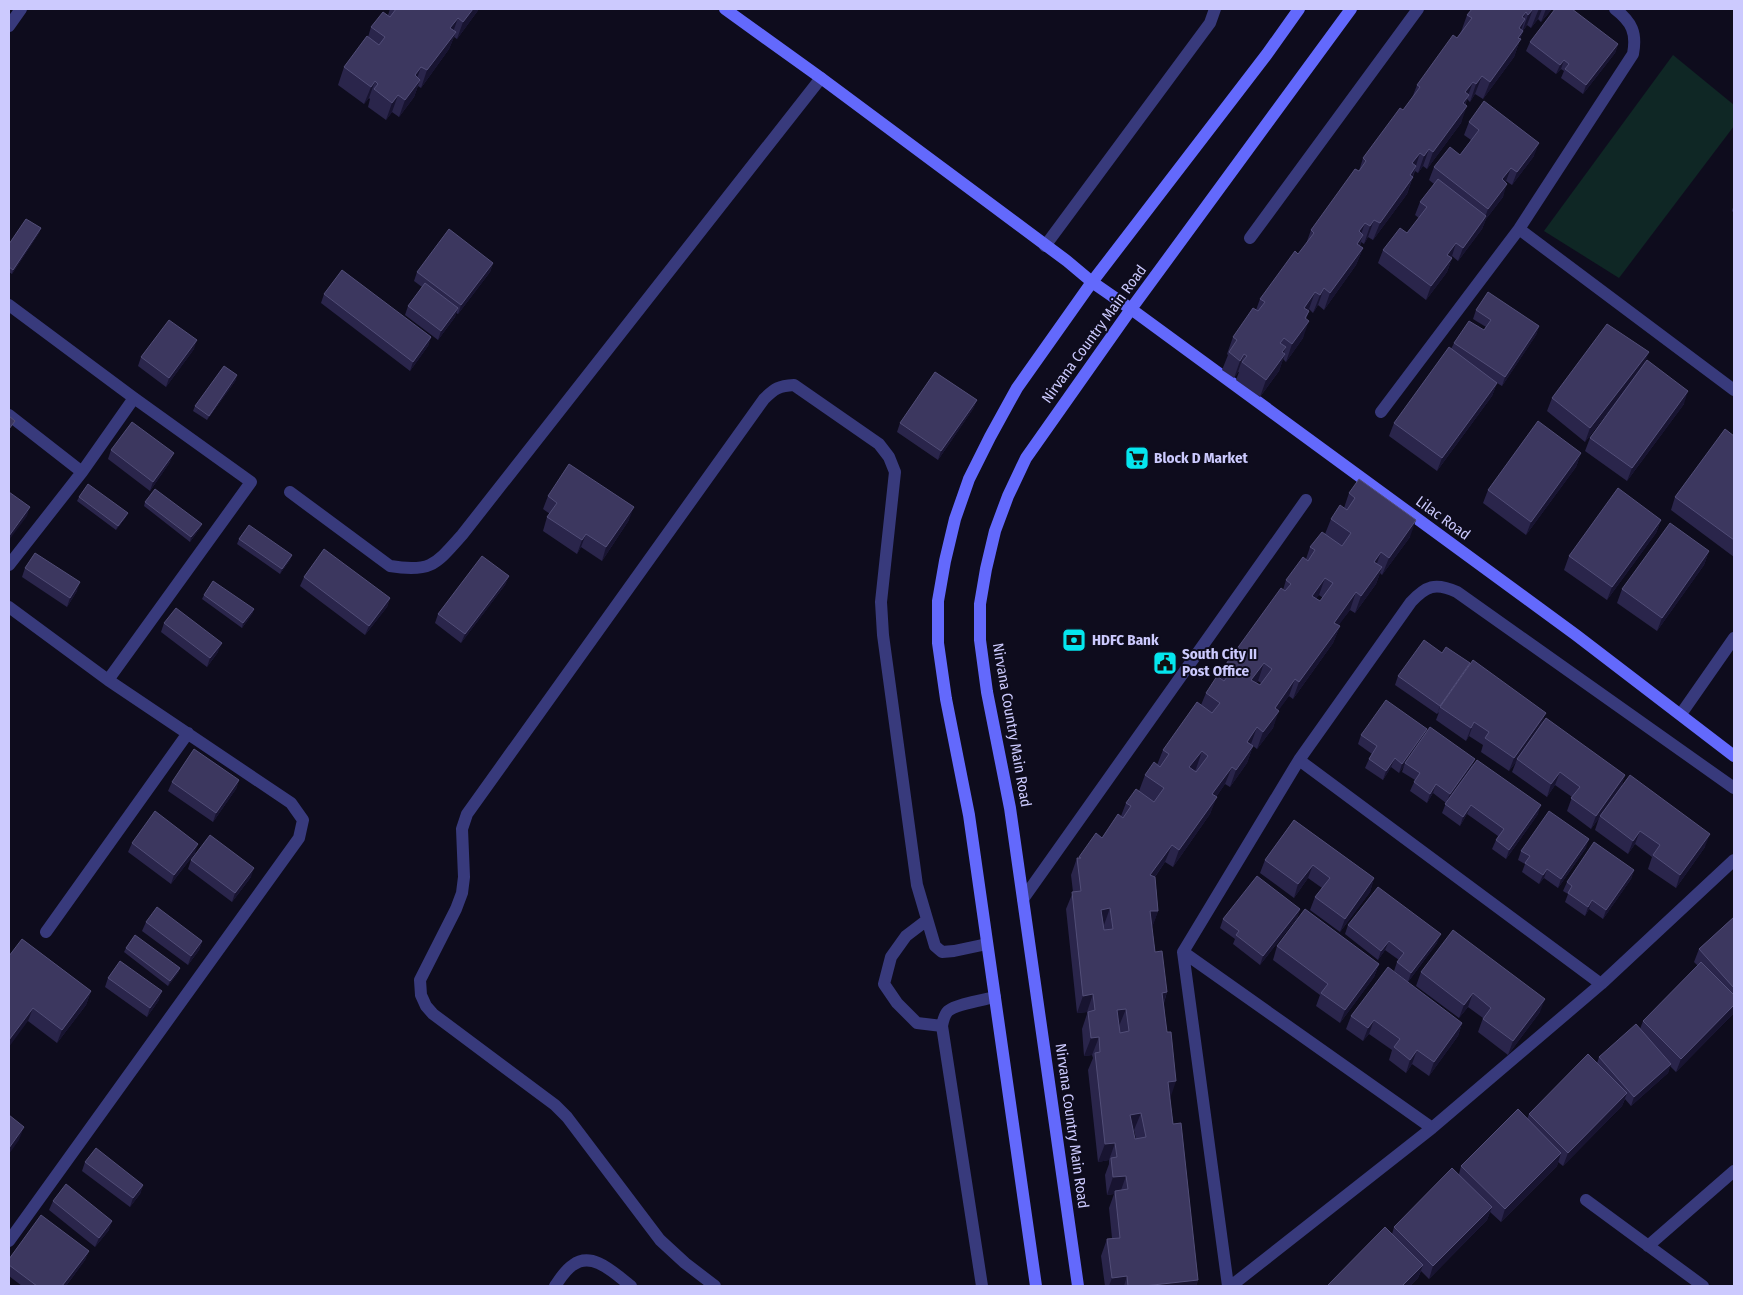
<svg xmlns="http://www.w3.org/2000/svg" width="1743" height="1295" viewBox="0 0 1743 1295" font-family="'Fira Sans Condensed',sans-serif">
<style>
.green{fill:#0f2725}
.lines{fill:none;stroke-linecap:round;stroke-linejoin:round}
.lane{stroke:#383a7c;stroke-width:12}
.street{stroke:#383a7c;stroke-width:12}
.secondary{stroke:#6369fc;stroke-width:12}
.wall{fill:#2a254b;fill-rule:evenodd}
.shaded-wall{fill:#181431}
.building{fill:#3c375f;stroke:#524e78;fill-rule:evenodd}
.labels{text-anchor:middle;stroke-width:4;stroke-linejoin:round;paint-order:stroke}
.street-label{font-size:15px;fill:#cccafe;stroke:#0e0c1d}
.poi-label{font-size:15px;font-weight:bold;fill:#cccafe;stroke:#0e0c1d;text-anchor:start}
</style>
<rect width="100%" height="100%" fill="#0e0c1d"/>
<!-- green -->
<path class="green" d="M1673,55L1734,105V126L1619,278L1544,231Z"/>
<g class="lines">
<!-- lane -->
<path class="lane" d="M9,26L21,9
M927,920L906,936L891,957L884,984L897,1003L917,1023L942,1026
M715,1286L685,1263L660,1240L567,1117L555,1105L433,1014L426,1006L421,995L420,980L456,909L462,893L464,877L462,829L467,814L764,399C775,388 779,386 794,385L879,444L889,457L895,472L881,602L883,635L917,885L935,946L942,952L954,951L987,944
M982,1286L942,1026C943,1021 944,1015 948,1011C956,1004 983,1000 995,997"/>
<!-- street -->
<path class="street" d="M1519,229L1734,390
M1250,238L1418,9
M1045,246L1210,23L1215,9
M9,305L134,398L251,482L108,680
M1381,412L1519,229L1633,54C1637,33 1632,22 1615,9
M9,415L82,472
M290,492L390,566C431,573 436,564 462,535L821,78
M9,565L82,472L134,398
M9,607L108,680L291,803L303,820L299,838L9,1241
M1681,714L1734,638
M1299,760L1601,984
M1023,899L1306,500
M46,932L188,733
M1183,952L1432,1128
M1586,1200L1703,1286
M1648,1246L1734,1171
M555,1286C560,1279 565,1270 573,1265C593,1250 616,1275 631,1286
M1228,1286L1183,952L1299,760L1411,602C1426,586 1435,582 1457,592L1734,788
M1231,1286L1432,1128L1601,984L1734,860"/>
<!-- secondary -->
<path class="secondary" d="M725,9L821,78L1067,261L1092,282L1131,309L1576,635L1734,756
M1036,1286L969,815L946,699L938,643V601L945,561L955,519L969,479L990,437L1017,388L1092,282L1267,54L1299,9
M1078,1286L1010,808L987,692L980,640V604L986,569L995,531L1008,496L1026,458L1131,309L1351,9"/>
</g>
<!-- wall -->
<path class="wall" d="M390,9H479L457,39L454,37L449,49L421,88L418,86L414,97L399,117L392,112L386,120L368,107L370,99L369,98L364,104L338,85L344,67L368,37L371,27L388,15Z
M1472,9H1552L1541,22L1538,19L1531,28L1527,25L1523,31L1514,57L1483,99L1475,94L1470,102L1467,99L1461,123L1427,169L1423,166L1418,173L1415,171L1407,194L1373,240L1368,237L1364,244L1361,242L1360,246L1363,248L1356,265L1324,310L1318,305L1313,313L1309,309L1308,311H1309L1306,319L1303,338L1286,362L1283,359L1279,371L1260,397L1236,380L1239,372H1238L1234,378L1222,370L1228,355L1227,354L1233,337L1256,310L1260,299L1298,254L1306,244L1311,230L1359,171L1363,158L1403,110L1412,98L1417,85L1457,38L1461,32L1467,15Z
M1530,42L1618,44L1615,53L1583,94L1561,78L1564,71L1561,69L1556,74L1526,51Z
M1469,122L1534,156L1512,185L1506,181L1505,182L1503,197L1486,219L1482,229L1458,261L1452,256L1451,258H1452L1447,272L1426,300L1378,263L1383,250L1407,233L1419,218L1415,215L1420,202L1434,184L1429,180L1434,167L1460,155L1471,140L1464,135Z
M1734,204V213L1732,211Z
M41,228L39,233L12,274L9,272V244Z
M493,263L490,272L458,314L456,313L455,317L438,340L405,315L408,306L422,287L414,281L417,272Z
M324,294L431,337L428,346L410,371L321,303Z
M1476,310L1539,326L1536,335L1502,386L1497,383L1492,396L1437,471L1389,436L1394,423L1451,349L1454,343L1484,330L1486,327L1473,319Z
M194,349L166,387L138,366L141,357Z
M1645,362L1684,404L1627,481L1585,451L1590,438L1622,394L1585,442L1547,411L1552,398Z
M236,380L207,420L193,411L195,406Z
M977,400L973,409L938,460L897,432L900,423Z
M1734,436V557L1671,510L1675,497Z
M111,450L170,462L150,491L108,459Z
M1581,453L1576,467L1526,535L1483,503L1488,490Z
M1349,493L1410,537L1382,575L1380,573L1376,584L1355,613L1350,610L1338,625L1340,626L1333,643L1293,699L1289,696L1278,710L1273,728L1257,749L1253,746L1247,763L1230,787L1225,784L1216,797L1210,814L1173,867L1165,862L1155,877L1158,911L1152,927L1155,952L1167,992L1164,1003L1170,1099L1173,1124L1198,1280L1196,1286H1105L1101,1256L1107,1239L1112,1238L1109,1208L1114,1194L1107,1195L1105,1175L1109,1164V1160L1098,1162L1088,1070L1093,1058L1092,1055L1084,1056L1082,1029L1087,1014V1012L1077,1013L1066,909L1073,892L1071,875L1077,858H1079V857L1102,838L1121,816L1126,803L1139,791L1145,775L1157,765L1163,750L1201,705L1206,693L1221,679L1226,664L1283,590L1286,580L1306,559L1310,547L1325,534L1331,519L1344,508ZM1319,595L1323,598L1320,601L1316,598ZM1258,681L1261,683L1260,685L1256,683ZM1133,1130H1134L1136,1139H1135Z
M548,496L629,520L602,561L581,547L577,554L543,531L547,517L550,514L543,509Z
M79,497L126,517L116,530L77,501Z
M145,502L200,528L190,542L144,506Z
M1661,520L1656,533L1607,600L1564,570L1569,556Z
M239,539L292,555L290,560L280,574L237,544Z
M1709,551L1704,565L1657,631L1617,603L1622,589Z
M25,568L77,591L67,607L22,577Z
M509,576L505,585L461,643L435,623L438,614Z
M304,577L390,598L387,607L365,635L300,586Z
M204,595L254,609L252,614L242,628L202,599Z
M164,623L218,652L207,667L161,632Z
M1442,653L1470,663L1469,666L1542,723L1625,775L1621,787L1705,847L1676,888L1648,869L1652,857L1635,844L1628,854L1595,830L1599,818L1591,829L1567,811L1572,797L1555,785L1547,797L1512,772L1516,762L1509,771L1481,752L1483,745L1469,736L1466,741L1436,720L1439,712L1437,714L1395,685L1398,676Z
M1427,729L1425,735L1475,759L1472,766L1538,814L1506,859L1492,849L1496,840L1498,836L1467,814L1460,826L1442,813L1446,803L1433,793L1427,803L1410,791L1415,780L1402,772L1404,766L1399,773L1391,767L1383,780L1365,768L1369,759L1372,754L1358,744L1361,735Z
M239,780L236,789L213,822L168,791L172,782Z
M1294,820L1374,878L1370,892L1340,932L1310,910L1315,897L1322,888L1308,878L1294,898L1260,873L1265,860Z
M132,843L195,853L171,884L128,852Z
M1586,848L1558,888L1544,878L1539,884L1522,872L1525,864L1518,860L1521,851Z
M191,860L251,877L232,902L188,869Z
M1634,870L1631,879L1603,919L1589,909L1585,916L1565,902L1568,894L1563,891L1567,882Z
M1300,909L1297,918L1260,965L1233,944L1235,939L1220,928L1223,919Z
M1734,917V1013L1676,1072L1670,1066L1668,1073L1631,1106L1625,1099L1622,1106L1563,1166L1558,1162L1557,1166L1501,1222L1490,1212L1487,1220L1429,1279L1421,1271L1418,1278L1410,1286H1328V1285L1392,1234L1394,1227L1459,1174L1461,1166L1527,1119L1529,1114L1597,1063L1599,1057L1640,1029L1643,1021L1698,966L1694,962L1699,949Z
M146,922L202,941L199,950L188,965L142,931Z
M1348,925L1437,943L1408,982L1394,971L1397,962L1399,960L1385,950L1378,960L1345,934Z
M22,939L91,991L86,1005L57,1043L28,1021Z
M1277,946L1379,964L1374,977L1340,1023L1316,1006L1320,995L1273,960Z
M126,948L180,968L178,973L168,986L124,952Z
M1421,972L1540,1012L1508,1055L1478,1032L1483,1018L1468,1007L1459,1018L1416,986Z
M108,978L159,1000L147,1017L105,987Z
M1351,1016L1462,1023L1458,1036L1429,1076L1412,1064L1406,1073L1389,1060L1392,1050L1369,1034L1363,1041L1346,1029Z
M85,1162L143,1185L140,1194L130,1207L82,1171Z
M53,1201L109,1230L95,1247L49,1210Z
M89,1251L85,1260L66,1286H22L9,1276V1259Z"/>
<!-- shaded-wall -->
<path class="shaded-wall" d="M473,9H479L457,39L463,22Z
M1533,9L1527,25L1522,32L1528,15Z
M1539,9H1542L1538,19L1531,28L1538,11Z
M1546,9H1552L1541,22Z
M1526,12L1521,25L1525,19L1519,36L1523,31L1514,57L1483,99L1490,82L1513,45L1522,17Z
M458,18L452,35L450,28Z
M456,32L449,49L421,88L427,70Z
M1618,44L1615,53L1583,94L1586,85Z
M1564,60L1561,69L1556,74L1560,65Z
M421,67L415,84V75Z
M1482,76L1475,94L1470,102L1476,84Z
M420,80L414,97L399,117L405,100Z
M375,81L369,98L364,104L371,87Z
M1473,82L1462,112L1467,106L1461,123L1427,169L1433,152L1465,92Z
M398,95L392,112L386,120L392,103Z
M1539,143L1534,156L1512,185L1517,172Z
M1429,149L1423,166L1418,173L1424,156Z
M1420,153L1407,194L1373,240L1380,223L1412,163Z
M1511,168L1506,181L1497,193L1502,179Z
M1507,184L1503,197L1486,219L1482,229L1458,261L1463,248L1484,220L1488,209Z
M1374,220L1368,237L1364,244L1370,226Z
M1365,223L1359,240V231Z
M41,228L39,233L12,274L13,270Z
M1363,235L1357,252V244Z
M1456,243L1452,256L1442,268L1447,255Z
M1363,248L1356,265L1324,310L1330,293Z
M1452,258L1447,272L1426,300L1431,286Z
M493,263L490,272L458,314L461,305Z
M1324,288L1318,305L1313,313L1320,295Z
M1315,292L1309,309L1297,325L1304,308Z
M458,308L455,317L438,340L441,331Z
M1309,321L1303,338L1286,362L1292,344Z
M1539,326L1536,335L1502,386L1505,377Z
M431,337L428,346L410,371L413,362Z
M197,340L194,349L166,387L169,378Z
M1286,347L1281,359L1285,354L1279,371L1260,397L1266,380L1282,352Z
M1649,352L1644,365L1585,442L1590,428Z
M1244,354L1238,372L1234,378L1240,361Z
M237,375L236,380L207,420L209,416Z
M1497,383L1492,396L1437,471L1442,458Z
M1688,391L1684,404L1627,481L1632,468Z
M977,400L973,409L938,460L941,451Z
M174,453L170,462L150,491L153,482Z
M1581,453L1576,467L1526,535L1531,522Z
M30,507L27,516L9,540V536Z
M634,507L629,520L602,561L606,547Z
M128,513L126,517L116,530L118,526Z
M1416,520L1410,537L1382,575L1389,558Z
M1661,520L1656,533L1607,600L1612,587Z
M202,524L200,528L190,542L191,537Z
M586,534L581,547L577,554L582,540Z
M1709,551L1704,565L1657,631L1662,618Z
M1381,552L1375,569L1374,562Z
M292,555L290,560L280,574L282,569Z
M1382,567L1376,584L1355,613L1361,596Z
M509,576L505,585L461,643L465,634Z
M1325,578L1319,595L1306,613L1312,596Z
M80,582L77,591L67,607L70,598Z
M1356,592L1350,610L1328,640L1334,623Z
M390,598L387,607L365,635L369,626Z
M254,609L252,614L242,628L243,623Z
M1340,626L1333,643L1293,699L1299,682Z
M222,643L218,652L207,667L210,658Z
M1264,663L1258,681L1245,697L1251,680Z
M1470,663L1466,672L1440,707L1437,714L1440,706Z
M1295,679L1289,696L1268,725L1275,708Z
M1279,711L1273,728L1257,749L1263,732Z
M1546,713L1541,726L1517,759L1516,762L1509,771L1514,758Z
M1474,722L1469,736L1466,741L1471,728Z
M1257,727L1251,744L1247,742Z
M1427,729L1424,738L1405,763L1404,766L1399,773L1402,764Z
M1253,746L1247,763L1230,787L1236,770Z
M1202,751L1196,769L1183,784L1189,767Z
M1395,758L1391,767L1383,780L1386,771Z
M1475,759L1471,768L1446,803L1450,794Z
M1232,767L1225,784L1206,811L1212,794Z
M1560,772L1555,785L1547,797L1551,784Z
M1625,775L1621,788L1591,829L1596,816Z
M239,780L236,789L213,822L216,813Z
M1436,784L1433,793L1427,803L1430,794Z
M1217,797L1210,814L1173,867L1179,850Z
M1471,805L1467,814L1460,826L1463,817Z
M1541,805L1538,814L1506,859L1509,850Z
M1640,831L1635,844L1628,854L1633,841Z
M1710,834L1705,847L1676,888L1680,875Z
M1589,839L1586,848L1558,888L1561,879Z
M198,844L195,853L171,884L174,875Z
M1172,845L1165,862L1144,892L1150,875Z
M1313,865L1308,878L1294,898L1298,884Z
M254,868L251,877L232,902L235,893Z
M1547,869L1544,878L1539,884L1543,875Z
M1634,870L1631,879L1603,919L1606,910Z
M1374,878L1370,892L1340,932L1345,919Z
M1592,900L1589,909L1585,916L1588,907Z
M1110,908L1104,925L1101,910Z
M1300,909L1297,918L1260,965L1263,956Z
M1150,911H1158L1152,928Z
M1441,934L1437,943L1408,982L1411,973Z
M202,941L199,950L188,965L191,956Z
M1389,941L1385,950L1378,960L1381,951Z
M1379,964L1374,977L1340,1023L1345,1010Z
M180,968L178,973L168,986L170,981Z
M91,991L86,1005L57,1043L62,1030Z
M162,991L159,1000L147,1017L150,1008Z
M1167,992L1161,1010L1162,993Z
M1473,993L1468,1007L1459,1018L1464,1005Z
M1093,994L1087,1012L1077,1013L1083,996Z
M1545,999L1540,1012L1508,1055L1513,1041Z
M1734,1005V1013L1676,1072L1681,1059Z
M33,1008L28,1021L9,1047V1040Z
M1126,1009L1119,1026L1110,1028L1117,1010Z
M1374,1020L1369,1034L1363,1041L1368,1028Z
M1462,1023L1458,1036L1429,1076L1434,1062Z
M1099,1037L1092,1055L1084,1056L1091,1038Z
M1417,1050L1412,1064L1406,1073L1410,1060Z
M1671,1064L1668,1073L1631,1106L1634,1097Z
M1176,1081L1170,1099L1168,1082Z
M1627,1093L1622,1106L1563,1166L1568,1153Z
M1141,1113L1134,1130L1124,1132L1130,1115Z
M24,1127L19,1140L9,1154V1148Z
M1115,1143L1109,1160L1098,1162L1105,1144Z
M1561,1153L1557,1166L1501,1222L1505,1209Z
M1126,1176L1120,1193L1115,1191L1114,1194L1107,1195L1113,1177Z
M143,1185L140,1194L130,1207L133,1198Z
M1492,1207L1487,1220L1429,1279L1433,1266Z
M112,1221L109,1230L95,1247L99,1238Z
M89,1251L85,1260L66,1286H62Z
M1423,1265L1418,1278L1410,1286H1402Z
M1127,1276L1124,1286H1109L1112,1278Z
M1198,1280L1196,1286H1144Z"/>
<!-- building -->
<path class="building" d="M396,9H473L463,22L458,18L450,28L456,32L427,70L421,67L415,75L420,80L405,100L398,95L392,103L374,89L378,84L375,81L371,87L344,67L367,36L379,45L385,37L371,27L383,12L390,17Z
M1472,9H1533L1528,15L1526,12L1522,17L1525,19L1519,28L1523,31L1518,38L1521,39L1490,82L1482,76L1476,84L1473,82L1465,92L1469,95L1463,103L1467,106L1433,152L1429,149L1424,156L1420,153L1412,163L1416,166L1410,175L1413,177L1380,223L1374,220L1370,226L1365,223L1359,231L1363,235L1357,244L1363,248L1330,293L1324,288L1320,295L1315,292L1304,308L1309,311L1305,318L1309,321L1292,344L1284,338L1280,343L1286,347L1282,352L1285,354L1266,380L1242,362L1247,356L1244,354L1240,361L1229,352L1237,340L1233,337L1253,308L1258,311L1265,302L1260,299L1295,251L1298,254L1314,233L1311,230L1355,169L1359,171L1366,161L1363,158L1400,108L1403,110L1420,87L1417,85L1453,35L1457,38L1472,18L1467,15Z
M1555,9H1572L1618,44L1586,85L1565,69L1569,64L1564,60L1560,65L1530,42Z
M1484,101L1539,143L1517,172L1511,168L1502,179L1507,184L1488,209L1434,167L1450,147L1460,155L1479,130L1469,122Z
M1438,179L1486,216L1463,248L1456,243L1447,255L1452,258L1431,286L1383,250L1400,228L1407,233L1427,207L1420,202Z
M26,219L41,228L13,270L9,267V244Z
M449,229L493,263L461,305L417,272Z
M342,270L431,337L413,362L324,294Z
M425,283L458,308L441,331L408,306Z
M1488,292L1539,326L1505,377L1454,343L1469,321L1484,330L1491,320L1476,310Z
M169,320L197,340L169,378L141,357Z
M1607,324L1649,352L1590,428L1552,398Z
M1449,347L1497,383L1442,458L1394,423Z
M1647,360L1688,391L1632,468L1590,438Z
M224,366L237,375L209,416L195,406Z
M935,372L977,400L941,451L900,423Z
M9,416L15,421L9,429Z
M1538,421L1581,453L1531,522L1488,490Z
M132,422L174,453L153,482L111,450Z
M1725,429L1734,436V540L1675,497Z
M569,464L634,507L606,547L586,534L582,540L547,517L557,503L548,496Z
M1359,479L1416,520L1389,558L1381,552L1374,562L1382,567L1361,596L1356,592L1334,623L1340,626L1299,682L1295,679L1275,708L1279,711L1263,732L1257,727L1247,742L1253,746L1236,770L1232,767L1212,794L1217,797L1179,850L1172,845L1150,875L1155,877L1158,911H1150L1155,952L1162,951L1167,992L1162,993L1167,1032H1171L1176,1081L1168,1082L1173,1124L1181,1123L1198,1280L1144,1286H1128L1127,1276L1112,1278L1107,1239L1120,1238L1115,1191L1128,1189L1126,1176L1113,1177L1111,1158L1117,1157L1115,1143L1105,1144L1095,1053L1100,1052L1099,1037L1091,1038L1088,1012L1095,1010L1093,994L1083,996L1072,892L1081,891L1077,858H1081L1079,857L1096,833L1102,838L1118,814L1123,818L1131,806L1126,803L1136,789L1154,802L1164,788L1145,775L1154,762L1160,767L1169,754L1163,750L1197,702L1212,713L1220,703L1206,693L1217,676L1224,681L1233,669L1226,664L1281,588L1285,591L1291,584L1286,580L1303,557L1308,561L1315,550L1310,547L1322,532L1342,546L1351,533L1331,519L1340,505L1347,510L1355,498L1349,493ZM1325,578L1333,583L1320,601L1312,596ZM1264,663L1272,669L1260,685L1251,680ZM1202,751L1208,756L1196,772L1189,767ZM1110,908L1113,929L1104,930L1101,910ZM1126,1009L1129,1031L1120,1033L1117,1010ZM1141,1113L1146,1137L1135,1139L1130,1115Z
M88,484L128,513L118,526L79,497Z
M1618,488L1661,520L1612,587L1569,556Z
M155,489L202,524L191,537L145,502Z
M9,492L30,507L9,536Z
M1670,523L1709,551L1662,618L1622,589Z
M249,525L292,555L282,569L239,539Z
M324,549L390,598L369,626L304,577Z
M35,553L80,582L70,598L25,568Z
M482,556L509,576L465,634L438,614Z
M213,581L254,609L243,623L204,595Z
M176,608L222,643L210,658L164,623Z
M1424,640L1442,653L1446,647L1470,663L1440,706L1398,676Z
M1473,660L1546,713L1514,758L1485,738L1489,732L1474,722L1471,728L1440,707Z
M1386,700L1427,729L1402,764L1395,758L1386,771L1369,759L1377,746L1361,735Z
M1546,718L1625,775L1596,816L1571,798L1580,787L1560,772L1551,784L1517,759Z
M1430,727L1475,759L1450,794L1436,784L1430,794L1414,782L1420,773L1405,763Z
M194,749L239,780L216,813L172,782Z
M1477,760L1541,805L1509,850L1496,840L1504,829L1471,805L1463,817L1445,804Z
M1630,775L1710,834L1680,875L1653,855L1660,845L1640,831L1633,841L1600,816Z
M155,811L198,844L174,875L132,843Z
M1549,811L1589,839L1561,879L1547,869L1543,875L1525,863L1530,856L1521,851Z
M1294,820L1374,878L1345,919L1315,897L1330,878L1313,865L1298,884L1265,860Z
M210,835L254,868L235,893L191,860Z
M1594,842L1634,870L1606,910L1592,900L1588,907L1568,893L1572,886L1567,882Z
M1257,876L1300,909L1263,956L1236,935L1239,931L1223,919Z
M1378,887L1441,934L1411,973L1397,962L1404,953L1389,941L1381,951L1348,925Z
M157,907L202,941L191,956L146,922Z
M1305,909L1379,964L1345,1010L1321,993L1328,984L1277,946Z
M1734,917V988L1699,949Z
M1453,930L1545,999L1513,1041L1483,1019L1491,1008L1473,993L1464,1005L1421,972Z
M135,935L180,968L170,981L126,948Z
M22,939L91,991L62,1030L33,1008L9,1040V956Z
M120,961L162,991L150,1008L108,978Z
M1701,962L1734,995V1005L1681,1059L1643,1021Z
M1388,967L1462,1023L1434,1062L1417,1050L1410,1060L1394,1047L1400,1039L1374,1020L1368,1028L1351,1016Z
M1636,1024L1671,1064L1634,1097L1599,1057Z
M1588,1054L1627,1093L1568,1153L1529,1114Z
M1518,1109L1561,1153L1505,1209L1461,1166Z
M9,1115L24,1127L9,1148Z
M96,1148L143,1185L133,1198L85,1162Z
M1452,1168L1492,1207L1433,1266L1394,1227Z
M66,1184L112,1221L99,1238L53,1201Z
M41,1215L89,1251L62,1286H37L9,1265V1259Z
M1385,1227L1423,1265L1402,1286H1329L1328,1285Z"/>
<!-- icons -->
<defs>
<g id="supermarket-square" transform="scale(1.25)"><rect x="-9" y="-9" width="18" height="18" rx="4" fill="#05e6ee" stroke="#0e0c1d"/><path d="M-6-5.5h2.5l.6 2H6L4.5 2H-2.5L-4.4-4H-6ZM-1.5 3.2a1.3 1.3 0 1 0 .1 0ZM3 3.2a1.3 1.3 0 1 0 .1 0Z" fill="#111"/></g>
<g id="bank-square" transform="scale(1.25)"><rect x="-9" y="-9" width="18" height="18" rx="4" fill="#05e6ee" stroke="#0e0c1d"/><path d="M-6-4H6V4H-6ZM0-2.3a2.3 2.3 0 1 0 0 4.6a2.3 2.3 0 1 0 0-4.6Z" fill="#111"/></g>
<g id="civic-square" transform="scale(1.25)"><rect x="-9" y="-9" width="18" height="18" rx="4" fill="#05e6ee" stroke="#0e0c1d"/><path d="M-.6-6.5H3V-4.5H.6V-3L4-1V1h2V6H-6V1h2V-1L-.6-3ZM-1.2 2.5V6h2.4V2.5Z" fill="#111"/></g>
</defs>
<g fill-rule="evenodd">
<use href="#supermarket-square" x="1137" y="458"/>
<use href="#bank-square" x="1074" y="640"/>
<use href="#civic-square" x="1165" y="663"/>
</g>
<g class="labels">
<!-- street labels -->
<g class="street-label">
<text transform="translate(1094 334) rotate(-54)" y="5">Nirvana Country Main Road</text>
<text transform="translate(1443 518) rotate(36)" y="5">Lilac Road</text>
<text transform="translate(1012 725) rotate(80)" y="5">Nirvana Country Main Road</text>
<text transform="translate(1072 1126) rotate(82)" y="5">Nirvana Country Main Road</text>
</g>
<!-- poi labels -->
<g class="poi-label">
<text x="1154" y="463">Block D Market</text>
<text x="1092" y="645">HDFC Bank</text>
<text x="1182" y="659">South City II<tspan x="1182" dy="17">Post Office</tspan></text>
</g>
</g>
<!-- border -->
<rect width="1743" height="1295" fill="none" stroke="#cccafe" stroke-width="20"/>
</svg>
